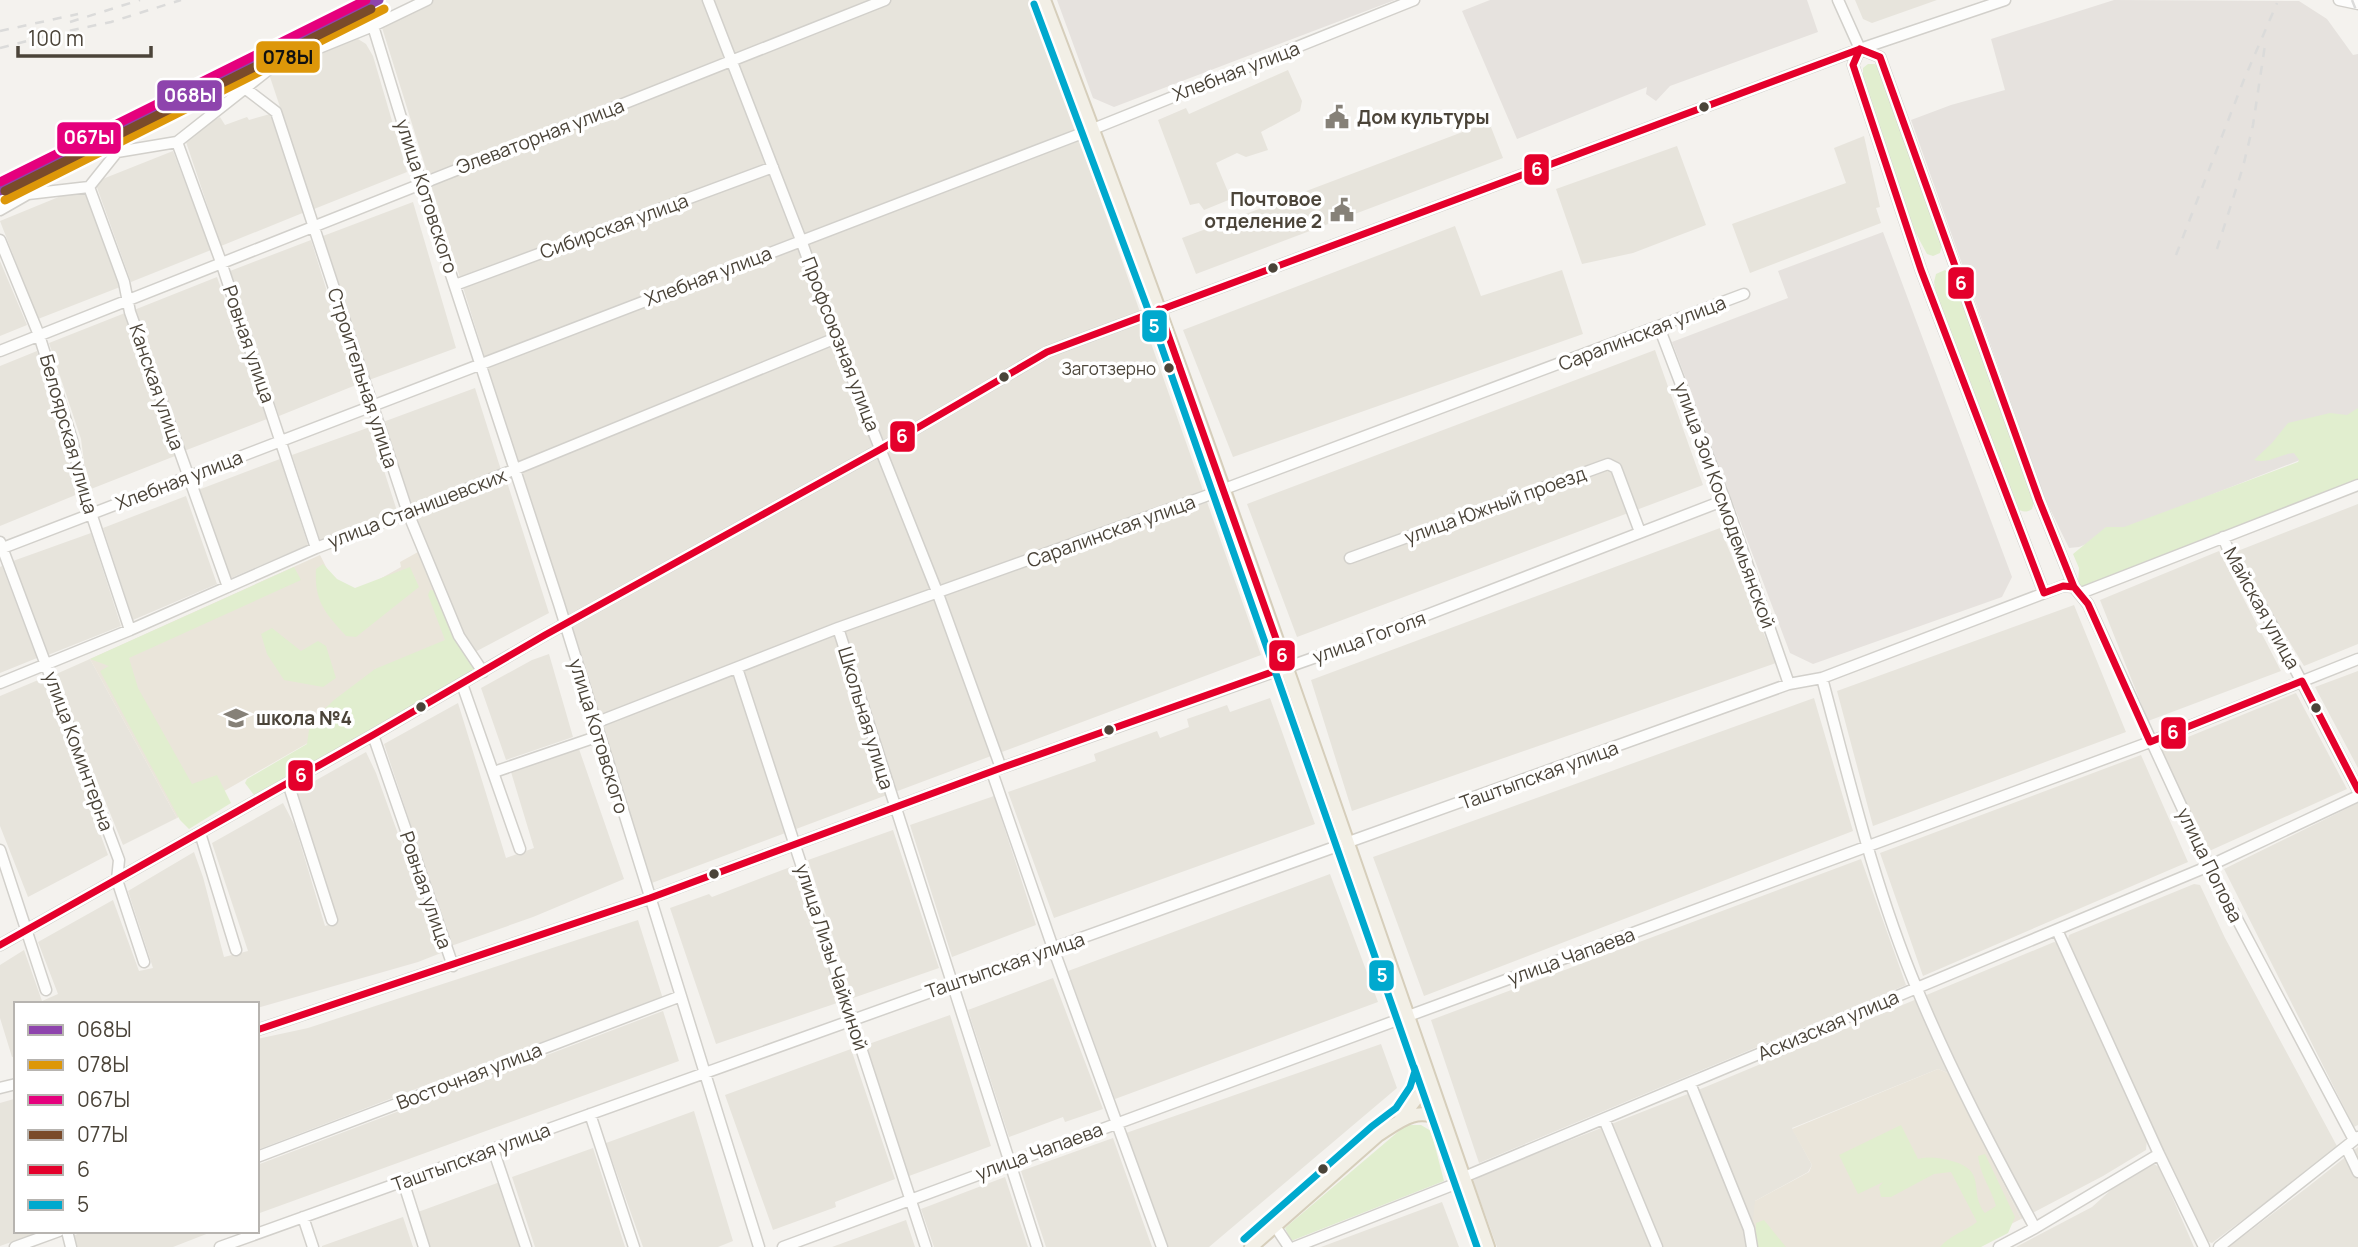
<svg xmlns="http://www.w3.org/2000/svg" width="2358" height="1247" viewBox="0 0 2358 1247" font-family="Manrope,sans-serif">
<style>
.residential{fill:#e7e4dc}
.industrial{fill:#e6e2de}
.education{fill:#eae5da}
.green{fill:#e1eecf}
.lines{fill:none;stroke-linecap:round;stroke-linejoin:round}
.minor-casing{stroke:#d2d0cb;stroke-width:13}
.major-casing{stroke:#d6cebb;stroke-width:16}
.minor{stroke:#fdfdfc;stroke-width:10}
.major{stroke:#f2efe6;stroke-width:12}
.rail{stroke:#dbdbda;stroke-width:2.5;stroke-dasharray:9 9;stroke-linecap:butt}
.bus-1-casing{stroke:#fff;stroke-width:12}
.bus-2-casing{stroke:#fff;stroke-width:12}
.bus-1{stroke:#e4002b;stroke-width:7}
.bus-2{stroke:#00a9ce;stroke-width:7}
.rail-1-casing{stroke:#fff;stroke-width:14}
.rail-2-casing{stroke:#fff;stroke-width:14}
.rail-3-casing{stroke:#fff;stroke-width:14}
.rail-4-casing{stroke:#fff;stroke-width:14}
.rail-1{stroke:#8e44ad;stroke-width:9}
.rail-2{stroke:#dd9709;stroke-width:9}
.rail-3{stroke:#e5007d;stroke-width:9}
.rail-4{stroke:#7a4b2a;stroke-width:9}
.bus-dot{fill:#4b4439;stroke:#fff;stroke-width:2.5}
.labels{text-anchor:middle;stroke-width:7;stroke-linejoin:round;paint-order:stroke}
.bus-label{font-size:17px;fill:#4b4439;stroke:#fff;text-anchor:end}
.street-label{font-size:19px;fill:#4b4439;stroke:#fff}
.poi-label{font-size:19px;font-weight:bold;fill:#4b4439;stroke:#fff;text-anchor:start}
.line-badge{stroke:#fff;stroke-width:2.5}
.badge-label{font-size:19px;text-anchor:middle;font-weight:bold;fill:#fff}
.pale-badge-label{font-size:19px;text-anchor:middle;font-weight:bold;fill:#111}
</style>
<rect width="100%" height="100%" fill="#f4f2ee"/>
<!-- residential -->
<path class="residential" d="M416,0H1030L1261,655L649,884L379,18Z
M1855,0H1937L1872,23L1863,19Z
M358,39L366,44L373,56L407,172L314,209L270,77L275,70Z
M1288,70L1302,101L1300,111L1261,132L1268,150L1246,157L1237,153L1216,163L1231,199L1204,210L1199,203L1190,205L1158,120L1186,108L1189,114Z
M270,114L305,212L221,246L186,142L202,126L220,117L225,125L247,117L249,120Z
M1489,122L1503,158L1196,274L1182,238Z
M1864,136L1880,207L1876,208L1881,223L1750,273L1732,224L1846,183L1834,148Z
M1677,146L1706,225L1633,253L1582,264L1556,189Z
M173,151L211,250L131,282L95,182Z
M83,187L120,287L38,319L0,221Z
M413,202L456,348L369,380L323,236Z
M1455,226L1481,296L1562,270L1583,334L1233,457L1183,330Z
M311,240L356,385L279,416L230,271Z
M0,261L27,325L0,336Z
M217,277L267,419L184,451L134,310Z
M125,313L175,456L91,489L85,470L81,439L49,343Z
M1655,350L1703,485L1297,637L1247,504Z
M37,351L66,444L71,473L78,494L0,526V366Z
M475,388L501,470L412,505L383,422Z
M370,427L397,511L320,540L292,455Z
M280,459L308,545L231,578L198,490Z
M506,479L549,613L475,652L462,633L414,515Z
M186,496L217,584L133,620L103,528Z
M2358,504V644L2304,666L2235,552Z
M1720,528L1776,663L1352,811L1311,680Z
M91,533L121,626L48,655L13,561Z
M2219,551L2281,671L2148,721L2100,600Z
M2,566L37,658L0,673V567Z
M2074,605L2126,732L1873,826L1837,691Z
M549,654L573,737L506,760L481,688L532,660Z
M90,659L177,818L123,845L54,675Z
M2358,671V768L2315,687Z
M43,678L108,855L28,897L0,826V696Z
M2296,693L2347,789L2207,852L2161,748Z
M1270,698L1315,824L1054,918L1008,792L1096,761L1094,754L1157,731L1160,738L1189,727L1187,719L1227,705L1230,712Z
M1814,698L1853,831L1424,996L1373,857Z
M458,703L506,858L534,848L511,772L579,749L624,879L533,917L451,946L384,744Z
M366,752L376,773L441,953L418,962L257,1008V1004H16V1056L12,1057L0,1018V965L24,950L42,1001L58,994L38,942L113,900L139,971L153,968L128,891L194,852L203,877L224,957L248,951L212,843L283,803L295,826L325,926L338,922L297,791Z
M2141,755L2188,862L1923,976L1880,853Z
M994,796L1036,925L952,957L910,825Z
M2358,803V1125L2354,1127L2224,869Z
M893,830L939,968L853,998L808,860Z
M1861,859L1906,985L1479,1163L1431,1020Z
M793,866L840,1002L716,1044L670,908L709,894L712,897Z
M1330,874L1378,1002L1115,1099L1068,971Z
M2194,884L2200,885L2225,938L2338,1148L2212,1243L2206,1241L2192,1214L2068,939L2069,935Z
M638,920L663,999L460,1072L257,1150V1039L308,1028Z
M2054,942L2060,944L2147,1139L2146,1150L2103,1176L2021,1219L1950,1074L1938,1069L1792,1128L1812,1165L1808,1172L1755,1201L1757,1247H1497L1473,1181L1481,1175L1703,1088Z
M1053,978L1103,1109L1065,1122L1063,1117L1009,1137L968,1010Z
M663,1011L679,1061L257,1214V1165Z
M950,1015L991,1146L909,1176L866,1045Z
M1381,1044L1397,1088L1209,1247H1166L1126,1133Z
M851,1049L895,1179L835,1202L836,1207L773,1230L725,1095Z
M14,1099L16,1106V1231H43L0,1246V1103Z
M694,1111L733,1241L718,1247H643L606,1143Z
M1113,1138L1152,1247H1046L1021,1171Z
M2358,1147V1247H2229L2309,1186Z
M593,1148L625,1247H535L512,1177Z
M2154,1164L2159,1167L2194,1247H2016L2092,1207L2112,1189Z
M1005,1177L1028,1247H934L921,1209Z
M500,1182L522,1247H430L418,1212Z
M1442,1202L1459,1247H1321Z
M403,1217L413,1247H322V1246Z
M906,1220L915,1247H832Z
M84,1231H214L173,1247H77L73,1236Z"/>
<!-- industrial -->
<path class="industrial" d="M1057,0H1395L1114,107L1093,98Z
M1490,0H1807L1818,32L1670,86L1656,101L1646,94L1647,87L1517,139L1462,11Z
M2114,0L2299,1L2327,19L2353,55L2358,54V437L2079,547L2069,548L2046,501L1911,120L1951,105L2005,90L1991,39Z
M1883,232L2012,577L2002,597L1813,664L1790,653L1672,342L1788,298L1778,271Z"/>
<!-- education -->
<path class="education" d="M418,552L463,654L177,818L90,659L320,555L343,600L401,567L400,562Z
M1938,1069L1950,1074L2021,1219L1965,1247H1757L1753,1220L1755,1201L1809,1172L1812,1165L1792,1129Z"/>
<!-- green -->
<path class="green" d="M1868,64H1875L1882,73L1942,245L1940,253L1933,256L1927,254L1907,217L1863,81V68Z
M1945,270L1955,280L2034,502L2032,509C2026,513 2022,512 2016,508L1937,299L1934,282L1936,274Z
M2358,408V491L2318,507L2085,588L2078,584L2079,568L2073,554L2106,527H2124L2298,462L2299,460L2294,453C2279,454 2269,464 2254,460L2272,443L2288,423L2330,413L2347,415Z
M323,564L337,579L355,588L410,567L419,587L356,637L346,636C325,613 314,601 316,569Z
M294,567L301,580L129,658L138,688L192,784L217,775L231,803L189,829L180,820L100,671L109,666L90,659Z
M430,590L437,591L477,670L254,795L245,783L247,779L307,744L310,723L334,700L375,669L445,640L428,595Z
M272,628L301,651L318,641L326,646L336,678L323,687L284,680L267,654L261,634Z
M1406,1125H1421L1431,1131L1444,1181L1291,1241L1285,1228Z
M1901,1125L1918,1159C1930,1156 1940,1158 1952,1161C1988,1171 1968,1191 1985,1213L1996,1206C1991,1188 1980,1175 1978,1156L1985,1154L2015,1217L2008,1233L1981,1247H1940C1949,1236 1965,1231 1977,1222L1951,1172L1934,1174L1891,1197H1881L1879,1187L1883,1182L1858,1194L1839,1155Z
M1764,1220L1786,1247H1755L1756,1223Z"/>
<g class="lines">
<!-- minor casing -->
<g class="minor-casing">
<path id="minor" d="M708,0L801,240L836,338L938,594L1001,768
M1838,0L1860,49L1880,57L2039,500L2074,587L2088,604L2209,866L2354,1140
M2339,0L2358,4
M373,26L421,183L559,604L759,1247
M1860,49L1853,65L1921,270L2044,593
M246,89L276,112L408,513L459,636L483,672
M177,142L221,262L316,548
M89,187L124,282L130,312L228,587
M0,210L28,194L89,187L117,152L177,142L272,67L373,26L427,0
M0,240L39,335L72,440L82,486L130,630
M455,285L773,167
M1659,327L1725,500L1789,684
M0,351L885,0
M2223,537L2230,554L2271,623L2358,790
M0,542L119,860L117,880L144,962
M0,549L1093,129L1414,0
M1350,558L1608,464L1616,468L1640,532
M2081,593L2358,485
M838,628L1037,1247
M737,668L926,1247
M1822,678C1850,783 1875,889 1917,989C1951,1071 1993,1150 2035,1228
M0,683L130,630L316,548L408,513L836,338
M462,684L520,849
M595,723L838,628L1203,497L1744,294
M373,735L453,966
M494,772L599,736
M992,772L1053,948L1162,1247
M288,783L332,920
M200,833L236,950
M0,850L46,990
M2057,930L2159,1154L2204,1247
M0,945L373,735L545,635L881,449L1047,352L1860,49L2005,0
M257,1030L650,898L1001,768L1336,650L1725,500
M1690,1083L1749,1229L1752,1247
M0,1088L16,1084
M590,1114L634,1247
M1604,1119L1657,1247
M2346,1147L2358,1172
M493,1149L526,1247
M257,1157L681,996
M403,1181L424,1247
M303,1217L313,1247
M1275,1226L1289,1247
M67,1231L71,1247
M15,1247L59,1231
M220,1247C743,1059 1267,874 1789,684L1822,678L2063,586L2074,587
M783,1247L2150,742L2358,659
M1295,1247L1450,1186L1464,1177L2209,866L2358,796
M1999,1247L2035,1228L2159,1154
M2219,1247L2358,1137"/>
</g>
<!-- major casing -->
<g class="major-casing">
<path id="major" d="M1044,0C1201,412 1343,830 1488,1247
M1401,1118L1420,1094L1425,1074
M1251,1247L1378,1135C1401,1120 1417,1106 1443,1120"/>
</g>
<!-- minor -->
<use href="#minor" class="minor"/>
<!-- major -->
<use href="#major" class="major"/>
<!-- rail -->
<path class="rail" d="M2352,0L2358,15
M70,22L140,0
M0,31L78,14
M0,48L54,34L111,22L181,0
M2217,249L2243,167L2253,125L2265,45
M2176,255L2243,82L2277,3"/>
<!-- bus-1 casing -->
<g class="bus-1-casing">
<path id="bus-1" d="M1860,49L1880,57L2039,500L2074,587L2088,604L2150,742L2302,681L2358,790
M1860,49L1853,65L1921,270L2044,593L2063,586L2074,587
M0,945L373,735L545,635L881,449L1047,352L1860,49
M257,1030L650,898L1001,768L1286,667L1159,309"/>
</g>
<!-- bus-2 casing -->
<g class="bus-2-casing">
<path id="bus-2" d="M1034,4L1156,331L1415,1071L1410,1087L1396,1108L1371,1127L1244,1239
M1414,1067L1477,1247"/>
</g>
<!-- bus-1 -->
<use href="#bus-1" class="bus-1"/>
<!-- bus-2 -->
<use href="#bus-2" class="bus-2"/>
<!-- rail-1 casing -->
<g class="rail-1-casing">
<path id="rail-1" d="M0,191L379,0"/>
</g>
<!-- rail-2 casing -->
<g class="rail-2-casing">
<path id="rail-2" d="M5,200L384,9"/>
</g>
<!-- rail-3 casing -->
<g class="rail-3-casing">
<path id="rail-3" d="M0,182L366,0"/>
</g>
<!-- rail-4 casing -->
<g class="rail-4-casing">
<path id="rail-4" d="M5,191L371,9"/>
</g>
<!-- rail-1 -->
<use href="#rail-1" class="rail-1"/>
<!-- rail-2 -->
<use href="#rail-2" class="rail-2"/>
<!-- rail-3 -->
<use href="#rail-3" class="rail-3"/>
<!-- rail-4 -->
<use href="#rail-4" class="rail-4"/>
</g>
<!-- icons -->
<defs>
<g id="civic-bare" transform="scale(1.89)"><path d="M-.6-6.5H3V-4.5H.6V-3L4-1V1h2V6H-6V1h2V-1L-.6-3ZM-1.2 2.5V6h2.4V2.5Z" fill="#868178" stroke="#fff" stroke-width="2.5" paint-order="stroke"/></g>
<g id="school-bare" transform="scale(1.89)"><path d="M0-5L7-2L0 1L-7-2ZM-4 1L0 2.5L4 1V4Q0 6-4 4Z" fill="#868178" stroke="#fff" stroke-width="2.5" paint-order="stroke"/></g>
</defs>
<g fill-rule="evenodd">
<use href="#civic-bare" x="1337" y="117"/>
<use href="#civic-bare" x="1342" y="210"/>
<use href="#school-bare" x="236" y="718"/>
</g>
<!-- markers -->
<g class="bus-dot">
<circle cx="1704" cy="107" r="6"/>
<circle cx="1273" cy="268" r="6"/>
<circle cx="1169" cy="368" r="6"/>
<circle cx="1004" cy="377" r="6"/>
<circle cx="421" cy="707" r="6"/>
<circle cx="2316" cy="708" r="6"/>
<circle cx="1109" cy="730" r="6"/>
<circle cx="714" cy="874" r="6"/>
<circle cx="1323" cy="1169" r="6"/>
</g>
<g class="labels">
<!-- bus labels -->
<g class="bus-label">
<text x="1156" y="375">Заготзерно</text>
</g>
<!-- street labels -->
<g class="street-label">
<text transform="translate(1236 71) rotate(-21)" y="7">Хлебная улица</text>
<text transform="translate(540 136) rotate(-21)" y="7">Элеваторная улица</text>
<text transform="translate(427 196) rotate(72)" y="7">улица Котовского</text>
<text transform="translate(614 226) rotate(-20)" y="7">Сибирская улица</text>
<text transform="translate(708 276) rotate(-21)" y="7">Хлебная улица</text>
<text transform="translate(1642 333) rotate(-21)" y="7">Саралинская улица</text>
<text transform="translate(249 344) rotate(71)" y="7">Ровная улица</text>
<text transform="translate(841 344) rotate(69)" y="7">Профсоюзная улица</text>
<text transform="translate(363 378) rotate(72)" y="7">Строительная улица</text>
<text transform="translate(157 387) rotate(71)" y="7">Канская улица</text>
<text transform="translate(69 434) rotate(74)" y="7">Белоярская улица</text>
<text transform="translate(179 480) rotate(-21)" y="7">Хлебная улица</text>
<text transform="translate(1495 505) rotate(-20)" y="7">улица Южный проезд</text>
<text transform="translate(1725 505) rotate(70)" y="7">улица Зои Космодемьянской</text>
<text transform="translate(417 508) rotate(-21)" y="7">улица Станишевских</text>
<text transform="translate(1111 531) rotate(-20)" y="7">Саралинская улица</text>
<text transform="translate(2262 608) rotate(61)" y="7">Майская улица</text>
<text transform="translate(1369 637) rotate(-20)" y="7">улица Гоголя</text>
<text transform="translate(866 718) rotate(73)" y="7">Школьная улица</text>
<text transform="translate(599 736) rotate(73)" y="7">улица Котовского</text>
<text transform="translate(79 751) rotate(70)" y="7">улица Коминтерна</text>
<text transform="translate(1539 775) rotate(-20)" y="7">Таштыпская улица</text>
<text transform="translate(2210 865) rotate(64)" y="7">улица Попова</text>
<text transform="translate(426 890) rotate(71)" y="7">Ровная улица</text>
<text transform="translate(1571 956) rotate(-20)" y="7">улица Чапаева</text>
<text transform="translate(832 957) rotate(72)" y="7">улица Лизы Чайкиной</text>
<text transform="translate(1005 965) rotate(-19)" y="7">Таштыпская улица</text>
<text transform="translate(1828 1025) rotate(-23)" y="7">Аскизская улица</text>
<text transform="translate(469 1076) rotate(-21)" y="7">Восточная улица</text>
<text transform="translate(1039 1151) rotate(-20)" y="7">улица Чапаева</text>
<text transform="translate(471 1157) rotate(-20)" y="7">Таштыпская улица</text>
</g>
<!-- poi labels -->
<g class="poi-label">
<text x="1357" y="124">Дом культуры</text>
<text x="1322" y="206" text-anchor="end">Почтовое<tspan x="1322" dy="22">отделение 2</tspan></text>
<text x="256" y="725">школа №4</text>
</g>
</g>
<g class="line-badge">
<rect x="255" y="40" width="66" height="34" rx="7" fill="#dd9709"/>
<rect x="156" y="79" width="67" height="33" rx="7" fill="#8e44ad"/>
<rect x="56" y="121" width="66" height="34" rx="7" fill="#e5007d"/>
<rect x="1523" y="153" width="27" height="33" rx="7" fill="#e4002b"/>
<rect x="1947" y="266" width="28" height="34" rx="7" fill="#e4002b"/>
<rect x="1141" y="309" width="27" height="34" rx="7" fill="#00a9ce"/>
<rect x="889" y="420" width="27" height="33" rx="7" fill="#e4002b"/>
<rect x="1268" y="639" width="28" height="33" rx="7" fill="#e4002b"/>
<rect x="2160" y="716" width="27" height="34" rx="7" fill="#e4002b"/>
<rect x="287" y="759" width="27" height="33" rx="7" fill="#e4002b"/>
<rect x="1368" y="959" width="27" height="33" rx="7" fill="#00a9ce"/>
</g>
<g class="badge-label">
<text x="190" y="102">068Ы</text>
<text x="89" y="144">067Ы</text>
<text x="1537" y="176">6</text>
<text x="1961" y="290">6</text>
<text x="1154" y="333">5</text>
<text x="902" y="443">6</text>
<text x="1282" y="662">6</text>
<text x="2173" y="739">6</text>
<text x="301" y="782">6</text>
<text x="1382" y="982">5</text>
</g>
<g class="pale-badge-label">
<text x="288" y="64">078Ы</text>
</g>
<!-- legend -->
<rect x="14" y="1002" width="245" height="231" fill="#ffffff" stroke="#b7b4b0" stroke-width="2"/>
<rect x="28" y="1025" width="35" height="10" fill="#8e44ad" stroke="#b7b4b0" stroke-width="2"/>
<text x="77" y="1037" font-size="21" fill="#4b4439">068Ы</text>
<rect x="28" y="1060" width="35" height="10" fill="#dd9709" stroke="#b7b4b0" stroke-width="2"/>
<text x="77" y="1072" font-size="21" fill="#4b4439">078Ы</text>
<rect x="28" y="1095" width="35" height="10" fill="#e5007d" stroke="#b7b4b0" stroke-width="2"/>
<text x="77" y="1107" font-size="21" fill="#4b4439">067Ы</text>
<rect x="28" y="1130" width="35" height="10" fill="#7a4b2a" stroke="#b7b4b0" stroke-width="2"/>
<text x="77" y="1142" font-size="21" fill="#4b4439">077Ы</text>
<rect x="28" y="1165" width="35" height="10" fill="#e4002b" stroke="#b7b4b0" stroke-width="2"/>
<text x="77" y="1177" font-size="21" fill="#4b4439">6</text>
<rect x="28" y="1200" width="35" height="10" fill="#00a9ce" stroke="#b7b4b0" stroke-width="2"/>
<text x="77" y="1212" font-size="21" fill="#4b4439">5</text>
<!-- scale -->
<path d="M18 46v10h133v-10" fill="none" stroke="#4b4439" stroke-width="3.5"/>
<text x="28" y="46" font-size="21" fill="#4b4439" stroke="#ffffff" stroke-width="5" paint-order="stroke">100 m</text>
</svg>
